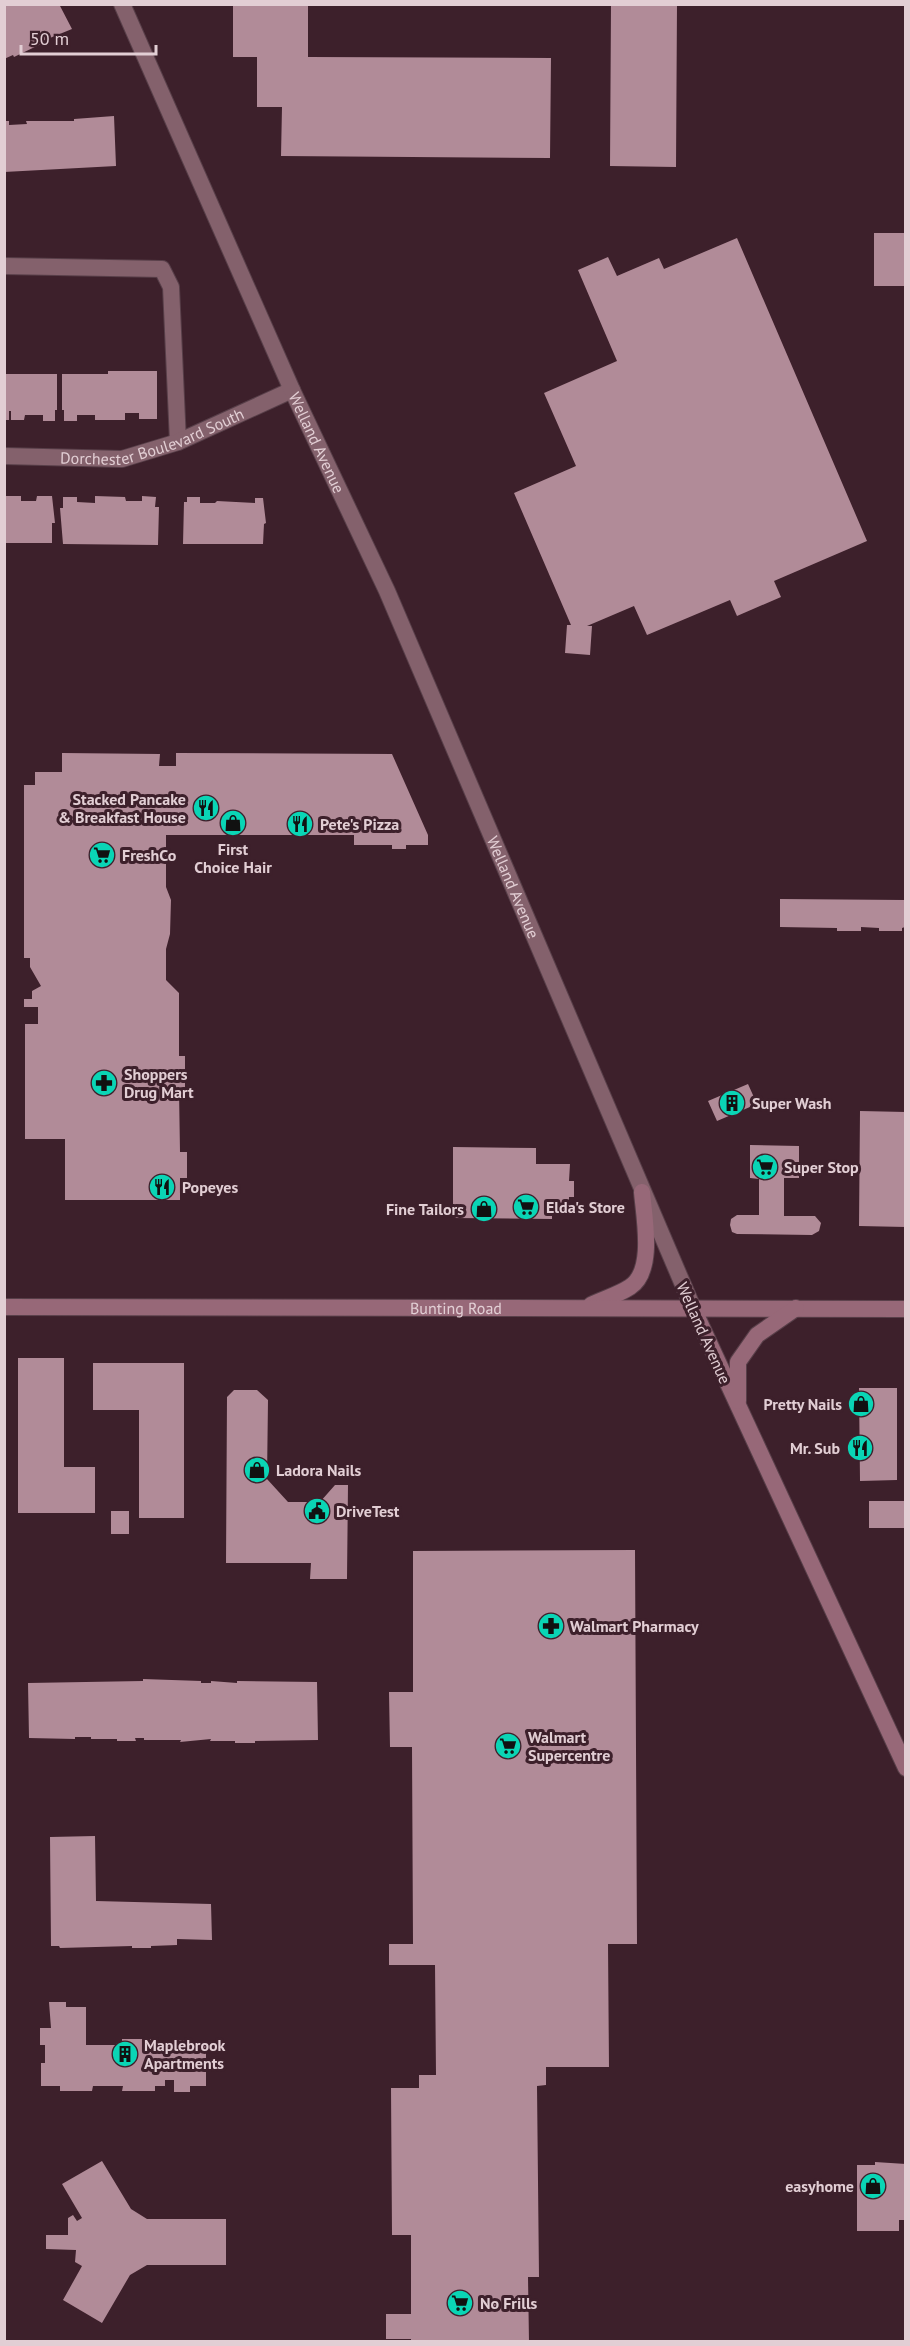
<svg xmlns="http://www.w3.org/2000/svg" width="910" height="2346" viewBox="0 0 910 2346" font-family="'PT Sans',sans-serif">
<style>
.building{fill:#b18b98}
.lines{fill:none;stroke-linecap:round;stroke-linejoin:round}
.minor-casing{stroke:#583f49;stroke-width:18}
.tertiary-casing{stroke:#583f49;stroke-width:18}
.secondary-casing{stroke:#583f49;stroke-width:18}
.minor{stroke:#84616c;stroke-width:16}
.tertiary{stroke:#84616c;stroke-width:16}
.secondary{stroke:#976878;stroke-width:16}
.labels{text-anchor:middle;stroke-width:6;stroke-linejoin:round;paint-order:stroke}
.street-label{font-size:16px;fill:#e2ced4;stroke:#3d202b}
.poi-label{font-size:16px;font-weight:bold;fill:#e2ced4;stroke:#3d202b;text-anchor:start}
</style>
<rect width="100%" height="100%" fill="#3d202b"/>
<!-- building -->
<path class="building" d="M8,4H59L72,29L40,42L41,44L14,57L13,55L4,59V6Z
M611,4H677L676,167L610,166Z
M233,6H308V57L551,58L550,158L281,156L282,107H257V57H233Z
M114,116L116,166L4,172V121H9V125L27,124L26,121H74V119Z
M874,233H906V286H874Z
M737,238L867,541L774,581L781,597L737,616L730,600L647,635L634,606L587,626H592L590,655L565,653L567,625H571L514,493L576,466L544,393L617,361L578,270L608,257L617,276L659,258L664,269Z
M108,371H157V419H139V413H125V420H95V415H77V421H64V410H62V374H108Z
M4,374H57V410H55V421H43V415H25L24,420H11V411H9V420H4Z
M4,496H21V501H36L37,496H52L55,523H52V543H4Z
M95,496L125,497L126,501H142V496L156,497L155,507H159L158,545L63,544L60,508H63V497H77V502L95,503Z
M187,497H200V503H215L217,501L255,503V498H263L266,523L264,524L263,544H183L184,502H187Z
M62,753L160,754L159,766H176V753L392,754L428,835V845H406V849H392V845H354V835H166V887L171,900L170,934L166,949V980L179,993V1056H185V1090H179L180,1152H187V1178H180V1200H65V1139H25V1024H38V1007H24V999H32V991L41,986L30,967V958H24V785H35V772H62Z
M780,899L905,900V927L902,928V931H879V928L861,927V931H837V928L780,927Z
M748,1084L757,1104L717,1121L708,1101Z
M860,1111L906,1112V1227L859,1226Z
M750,1145L799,1146V1178H784V1216H815L821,1223L819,1231L812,1235L737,1234L732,1232L730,1225L731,1219L737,1215H759V1179L750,1178Z
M453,1147L536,1148V1164H570L569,1181H574V1197H569V1214H552V1219L453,1218Z
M18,1358H64V1467H95V1513H18Z
M93,1363H184V1518H139V1410H93Z
M859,1388H897V1480L860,1481Z
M234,1390H257L268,1400L267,1479L288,1502H320L335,1485H348L347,1579H310L311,1563H226L227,1397Z
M869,1501H906V1528H869Z
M111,1511H129V1534H111Z
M635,1550L637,1944H608L609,2067H546V2085L537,2086L539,2277H528L529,2342H411V2339H386V2314H411V2235H392L391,2088H419V2075H436L435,1965H389V1944H413L412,1747H390L389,1692H413V1551Z
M143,1679L201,1681V1683H211V1681L237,1683V1681L317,1682L318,1740L255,1741V1743H235V1741H210L211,1739L180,1742L181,1740H144V1738H135L136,1741H117V1739H91V1737H75V1739L29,1738L28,1683L143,1681Z
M95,1836L96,1901L211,1904L212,1940L177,1939V1945L151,1946V1948H132V1946L60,1948L59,1946H51L50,1837Z
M49,2002H66V2007H86V2045H122V2039H155V2044H174L173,2040H189V2046H206V2086H190V2092H174V2080H165V2086H155V2091H122L123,2086H93L92,2091H60V2086H41V2063H45V2045H40V2028H51Z
M102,2161L131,2209L147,2219H226V2265H147L130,2275L102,2323L63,2300L82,2266L75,2262L76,2250L46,2249V2235H68V2218L73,2215L77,2221L82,2218L62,2184Z
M875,2162L906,2164V2220H899V2231H857V2165H875Z"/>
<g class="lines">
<!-- minor casing -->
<g class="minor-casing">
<g id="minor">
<path d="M4,266L162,269L171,287L178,442"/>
<path id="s1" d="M4,456L122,459L178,442L292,390"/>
</g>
</g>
<!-- tertiary casing -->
<g class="tertiary-casing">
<g id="tertiary">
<path id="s2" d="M122,4L292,390L387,591L693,1308"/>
</g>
</g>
<!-- secondary casing -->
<g class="secondary-casing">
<g id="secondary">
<path d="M591,1305C603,1299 618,1295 630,1287C655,1271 644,1217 642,1192"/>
<path id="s3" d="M4,1307L906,1309"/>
<path d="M693,1308L906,1768"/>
<path d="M738,1401V1362L757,1335L796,1308"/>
</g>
</g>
<!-- minor -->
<use href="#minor" class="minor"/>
<!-- tertiary -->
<use href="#tertiary" class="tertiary"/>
<!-- secondary -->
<use href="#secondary" class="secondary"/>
</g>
<!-- icons -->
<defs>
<g id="restaurant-disc" transform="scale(1.35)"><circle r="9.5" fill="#0ad5b5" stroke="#3d202b"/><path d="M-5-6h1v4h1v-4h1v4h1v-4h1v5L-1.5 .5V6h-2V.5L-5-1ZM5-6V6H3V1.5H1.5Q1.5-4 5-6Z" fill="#111"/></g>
<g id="shop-disc" transform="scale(1.35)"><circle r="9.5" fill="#0ad5b5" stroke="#3d202b"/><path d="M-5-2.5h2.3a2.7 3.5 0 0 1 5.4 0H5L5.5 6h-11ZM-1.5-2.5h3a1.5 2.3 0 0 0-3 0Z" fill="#111"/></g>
<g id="supermarket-disc" transform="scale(1.35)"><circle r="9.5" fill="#0ad5b5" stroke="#3d202b"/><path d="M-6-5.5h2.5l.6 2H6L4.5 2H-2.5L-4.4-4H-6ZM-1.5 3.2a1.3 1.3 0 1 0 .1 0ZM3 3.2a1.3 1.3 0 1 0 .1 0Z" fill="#111"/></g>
<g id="pharmacy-disc" transform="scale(1.35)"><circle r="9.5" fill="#0ad5b5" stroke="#3d202b"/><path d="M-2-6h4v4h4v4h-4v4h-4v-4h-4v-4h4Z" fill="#111"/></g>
<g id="building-disc" transform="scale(1.35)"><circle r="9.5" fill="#0ad5b5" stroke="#3d202b"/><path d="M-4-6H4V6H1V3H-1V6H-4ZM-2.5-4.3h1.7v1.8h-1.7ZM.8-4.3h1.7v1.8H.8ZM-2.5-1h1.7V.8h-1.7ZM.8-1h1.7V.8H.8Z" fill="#111"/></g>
<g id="civic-disc" transform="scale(1.35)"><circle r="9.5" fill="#0ad5b5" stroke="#3d202b"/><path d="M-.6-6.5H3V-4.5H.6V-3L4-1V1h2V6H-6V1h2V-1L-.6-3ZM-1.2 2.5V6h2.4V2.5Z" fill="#111"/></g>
</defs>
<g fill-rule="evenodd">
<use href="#restaurant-disc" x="206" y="808"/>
<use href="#shop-disc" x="233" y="823"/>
<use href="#restaurant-disc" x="300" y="824"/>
<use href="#supermarket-disc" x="102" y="855"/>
<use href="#pharmacy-disc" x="104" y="1083"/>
<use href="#building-disc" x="732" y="1103"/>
<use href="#supermarket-disc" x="765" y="1167"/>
<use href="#restaurant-disc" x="162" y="1187"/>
<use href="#supermarket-disc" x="526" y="1207"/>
<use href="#shop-disc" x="484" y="1209"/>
<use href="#shop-disc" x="861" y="1404"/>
<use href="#restaurant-disc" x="860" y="1448"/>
<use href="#shop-disc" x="257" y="1470"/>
<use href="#civic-disc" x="317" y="1511"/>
<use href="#pharmacy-disc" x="551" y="1626"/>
<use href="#supermarket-disc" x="508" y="1746"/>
<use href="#building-disc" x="125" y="2054"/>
<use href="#shop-disc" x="873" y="2186"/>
<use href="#supermarket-disc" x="460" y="2303"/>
</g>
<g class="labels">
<!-- street labels -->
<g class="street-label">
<text dy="6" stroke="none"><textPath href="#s1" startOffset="152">Dorchester Boulevard South</textPath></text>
<text dy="6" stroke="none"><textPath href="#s2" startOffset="480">Welland Avenue</textPath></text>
<text dy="6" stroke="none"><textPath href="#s2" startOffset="966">Welland Avenue</textPath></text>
<text dy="6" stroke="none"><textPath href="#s3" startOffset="452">Bunting Road</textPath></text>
<text transform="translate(704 1333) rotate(66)" y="6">Welland Avenue</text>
</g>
<!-- poi labels -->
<g class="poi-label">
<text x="186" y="805" text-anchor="end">Stacked Pancake<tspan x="186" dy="18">&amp; Breakfast House</tspan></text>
<text x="320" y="830">Pete's Pizza</text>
<text x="233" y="855" text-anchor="middle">First<tspan x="233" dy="18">Choice Hair</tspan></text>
<text x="122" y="861">FreshCo</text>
<text x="124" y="1080">Shoppers<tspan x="124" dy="18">Drug Mart</tspan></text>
<text x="752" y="1109">Super Wash</text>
<text x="784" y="1173">Super Stop</text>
<text x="182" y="1193">Popeyes</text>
<text x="546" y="1213">Elda's Store</text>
<text x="464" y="1215" text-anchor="end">Fine Tailors</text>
<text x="842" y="1410" text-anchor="end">Pretty Nails</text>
<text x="840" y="1454" text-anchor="end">Mr. Sub</text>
<text x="276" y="1476">Ladora Nails</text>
<text x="336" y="1517">DriveTest</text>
<text x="570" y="1632">Walmart Pharmacy</text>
<text x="528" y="1743">Walmart<tspan x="528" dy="18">Supercentre</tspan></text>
<text x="144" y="2051">Maplebrook<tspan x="144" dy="18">Apartments</tspan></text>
<text x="854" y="2192" text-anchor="end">easyhome</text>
<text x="480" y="2309">No Frills</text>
</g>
</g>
<!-- border -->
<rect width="910" height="2346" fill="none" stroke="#e2ced4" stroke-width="12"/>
<!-- scale -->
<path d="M21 45v9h135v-9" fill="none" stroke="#e2ced4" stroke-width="3"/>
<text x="30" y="45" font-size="18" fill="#e2ced4" stroke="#3d202b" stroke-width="4.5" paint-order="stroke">50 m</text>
</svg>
